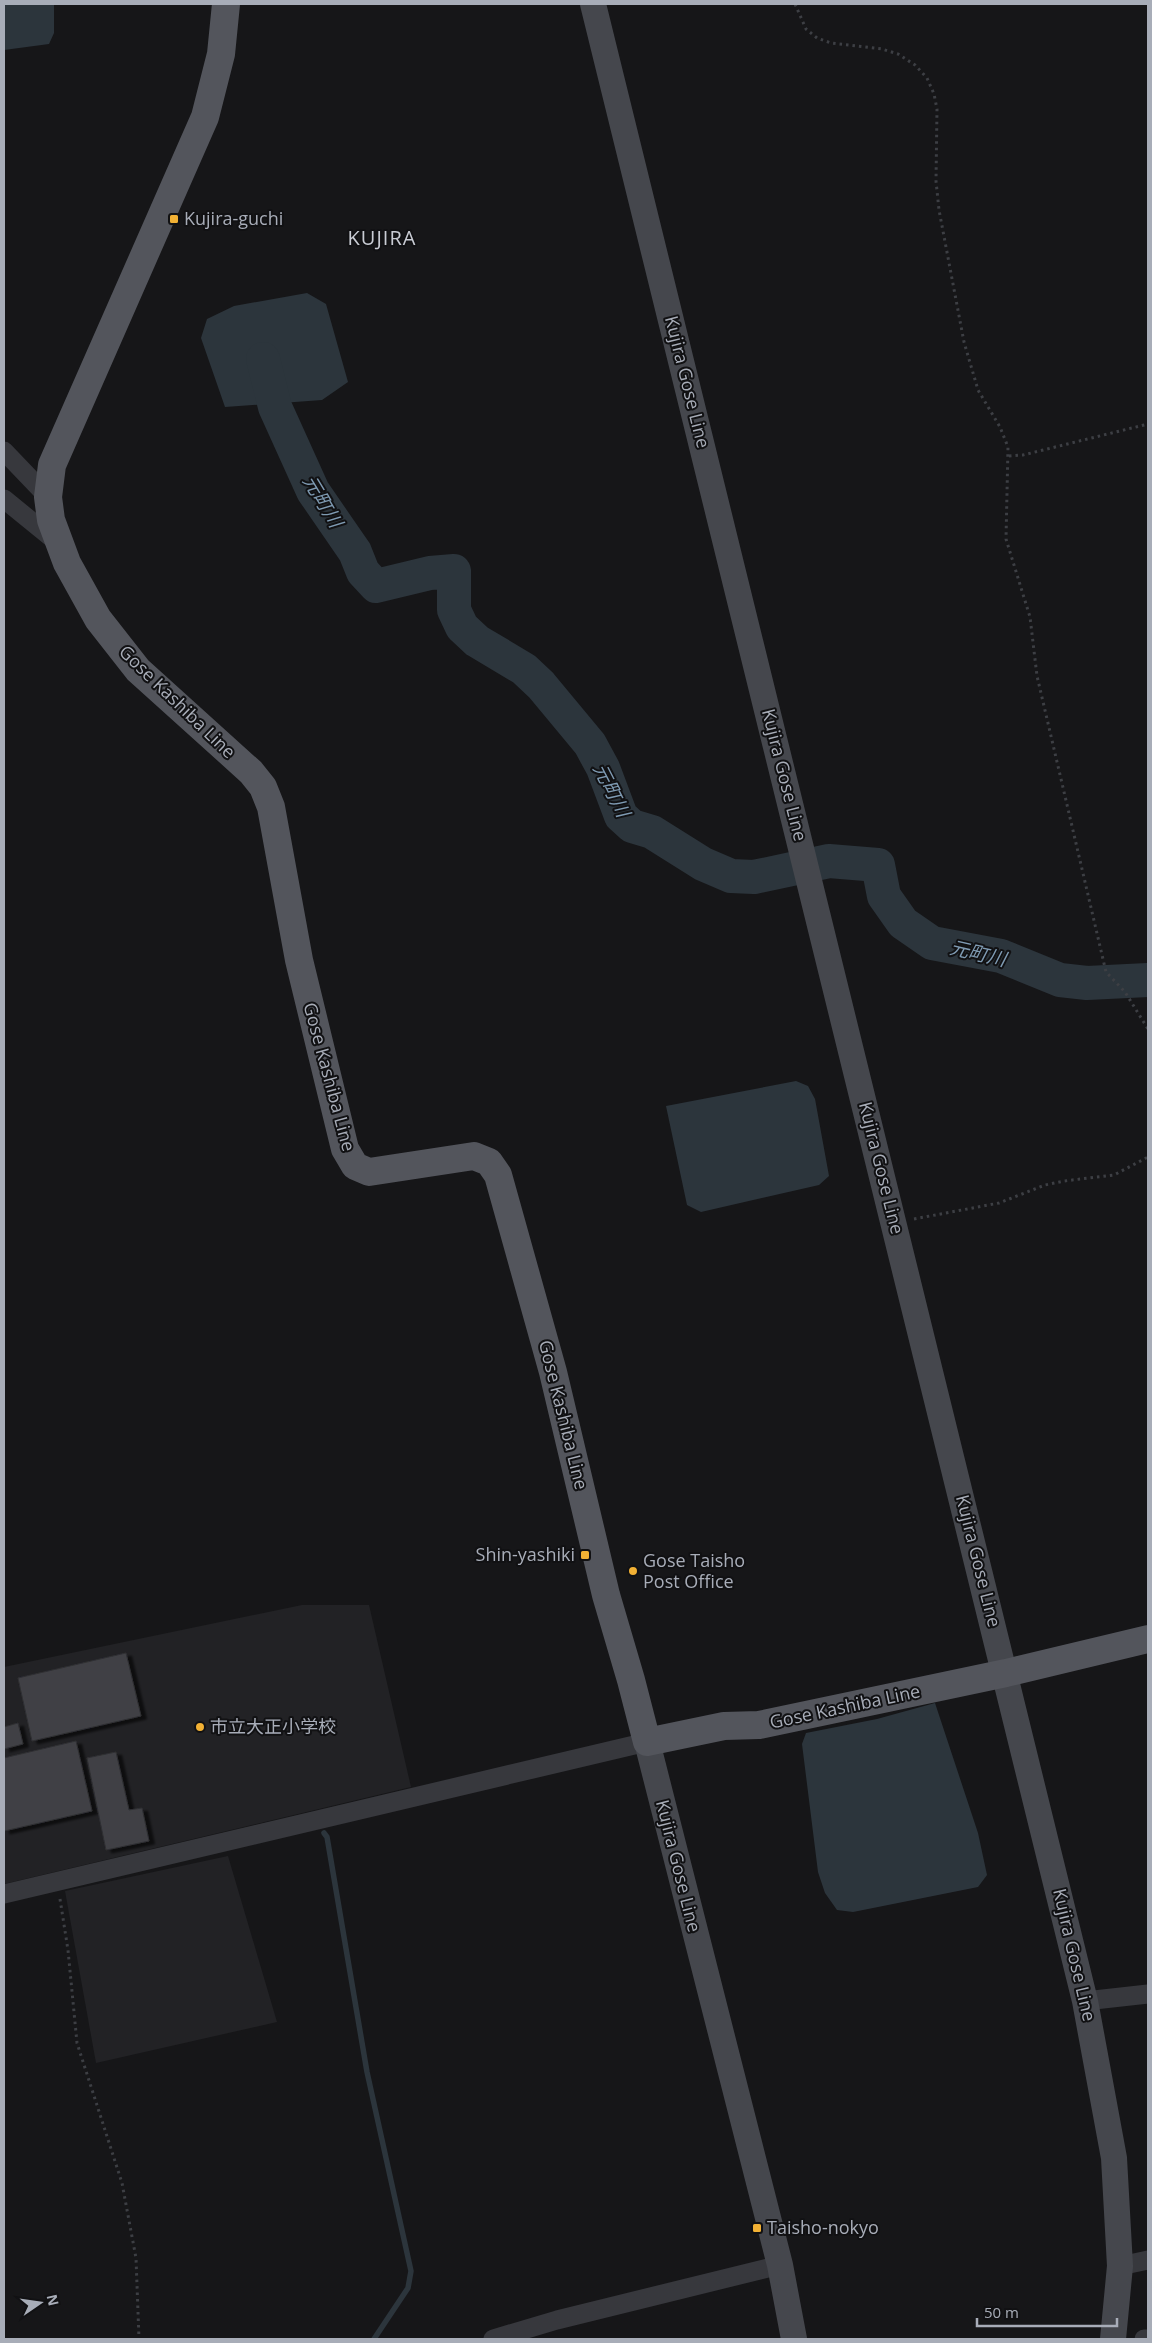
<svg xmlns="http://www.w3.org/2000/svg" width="1152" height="2343" viewBox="0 0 1152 2343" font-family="'Open Sans','Noto Sans JP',sans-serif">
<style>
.built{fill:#222225}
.water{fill:#2c353c}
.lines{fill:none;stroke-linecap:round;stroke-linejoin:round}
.stream{stroke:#2c353c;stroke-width:5.5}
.river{stroke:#2c353c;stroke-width:34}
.building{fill:#404145;stroke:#303034;filter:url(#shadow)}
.path{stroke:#3d3f44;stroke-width:3;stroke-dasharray:2.5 4;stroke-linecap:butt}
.street{stroke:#37383d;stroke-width:19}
.secondary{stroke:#45474d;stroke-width:26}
.primary{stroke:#53555c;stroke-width:28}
.poi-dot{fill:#f2b134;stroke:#111113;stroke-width:2}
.labels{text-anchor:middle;stroke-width:4;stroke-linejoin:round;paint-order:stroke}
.poi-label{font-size:18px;fill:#a8adb8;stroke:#111113;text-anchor:start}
.street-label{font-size:18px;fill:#a8adb8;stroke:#111113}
.water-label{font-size:19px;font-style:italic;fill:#7f9bb3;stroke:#111113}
.quarter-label{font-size:20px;letter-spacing:1px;fill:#c9ccd4;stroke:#111113}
</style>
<defs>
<filter id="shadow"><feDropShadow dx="5.5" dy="3" stdDeviation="1" flood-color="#0009"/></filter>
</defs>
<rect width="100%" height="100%" fill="#161618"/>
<!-- built -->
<path class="built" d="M302,1605H369L411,1787L4,1884V1667Z
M228,1856L277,2022L96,2063L65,1891Z"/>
<!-- water -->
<path class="water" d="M4,4H54V33L49,44L4,50Z
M307,293L326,304L348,382L322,400L225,407L201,338L207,319L234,306Z
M796,1081L808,1086L815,1099L829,1176L819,1185L701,1212L687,1205L666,1106Z
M935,1703L978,1833L987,1875L978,1887L853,1912L837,1910L825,1893L818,1872L802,1744L806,1733L877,1719Z"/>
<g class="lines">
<!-- stream -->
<path class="stream" d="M324,1833L327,1837L367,2072L411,2271L408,2288L374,2339"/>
<!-- river -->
<path class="river" d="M263,359L275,407L313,491L355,552L363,572L376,586L430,573L454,571V610L462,627L477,641L524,669L541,685L590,744L603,768L621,816L632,826L652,832L703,864L731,876L754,877L829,861L878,865L884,896L903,923L932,943L1001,956L1060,980L1087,983L1148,980"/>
</g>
<!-- building -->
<path class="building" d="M126,1653L141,1716L32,1741L18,1678Z
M18,1723L23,1744L4,1749V1727Z
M76,1741L92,1811L4,1831V1758Z
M116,1752L129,1810L142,1808L149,1841L106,1850L87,1758Z"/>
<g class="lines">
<!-- path -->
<path class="path" d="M795,4L806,29L817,38L831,43L882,49L898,54L915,65L927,78L934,94L937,109L936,181L939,210L964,342L978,390L1000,427L1008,447L1006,539L1030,617L1037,676L1106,972L1125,992L1148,1029
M1009,456L1023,455L1148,424
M914,1219L999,1203L1045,1185L1064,1181L1114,1175L1148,1157
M60,1899L68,1950L77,2043L122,2183L136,2258L139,2339"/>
<!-- street -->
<path class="street" d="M4,451L48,497
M4,499L57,542
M4,1894L647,1742
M1085,2001L1148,1994
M1120,2266L1148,2260
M493,2339L557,2320L780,2265
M1144,2339H1148"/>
<!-- secondary -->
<path class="secondary" d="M593,4L1085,2001L1114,2158L1120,2266L1113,2339
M647,1742L780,2265L794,2339"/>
<!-- primary -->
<path class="primary" d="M226,4L221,54L205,117L52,465L48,497L51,520L67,563L98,619L138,670L251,772L263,787L271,807L299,960L345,1149L355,1166L369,1172L474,1156L489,1162L498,1175L553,1372L606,1595L631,1680L647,1742L724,1726L759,1725L1006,1673L1148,1639"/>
</g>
<!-- markers -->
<g class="poi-dot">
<rect x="169" y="214" width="10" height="10" rx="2.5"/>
<rect x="580" y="1550" width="10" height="10" rx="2.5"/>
<circle cx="633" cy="1571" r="5"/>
<circle cx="200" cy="1727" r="5"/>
<rect x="752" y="2223" width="10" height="10" rx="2.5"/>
</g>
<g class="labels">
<!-- poi labels -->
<g class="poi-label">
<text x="184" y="225">Kujira-guchi</text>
<text x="575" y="1561" text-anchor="end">Shin-yashiki</text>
<text x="643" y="1567">Gose Taisho<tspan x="643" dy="21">Post Office</tspan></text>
<text x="210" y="1733">市立大正小学校</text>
<text x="767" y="2234">Taisho-nokyo</text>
</g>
<!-- street labels -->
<g class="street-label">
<text transform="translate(687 382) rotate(76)" y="6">Kujira Gose Line</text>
<text transform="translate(177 702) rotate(44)" y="6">Gose Kashiba Line</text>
<text transform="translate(784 775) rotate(76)" y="6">Kujira Gose Line</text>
<text transform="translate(329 1077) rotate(75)" y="6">Gose Kashiba Line</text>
<text transform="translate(881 1168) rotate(76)" y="6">Kujira Gose Line</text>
<text transform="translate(563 1415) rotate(76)" y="6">Gose Kashiba Line</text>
<text transform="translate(978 1561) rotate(76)" y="6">Kujira Gose Line</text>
<text transform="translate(845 1707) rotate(-12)" y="6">Gose Kashiba Line</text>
<text transform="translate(678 1866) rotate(76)" y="6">Kujira Gose Line</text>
<text transform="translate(1074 1955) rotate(77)" y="6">Kujira Gose Line</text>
</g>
<!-- water labels -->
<g class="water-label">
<text transform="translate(323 501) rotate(59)" y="7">元町川</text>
<text transform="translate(612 790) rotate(63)" y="7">元町川</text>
<text transform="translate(978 953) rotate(13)" y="7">元町川</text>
</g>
<!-- quarter labels -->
<g class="quarter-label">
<text x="382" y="245">KUJIRA</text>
</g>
</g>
<!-- border -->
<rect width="1152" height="2343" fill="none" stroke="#a8adb8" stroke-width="10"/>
<!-- north arrow -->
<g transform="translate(40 2303) rotate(77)" stroke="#111113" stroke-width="4" paint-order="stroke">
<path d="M0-4L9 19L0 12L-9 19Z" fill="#a8adb8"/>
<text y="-8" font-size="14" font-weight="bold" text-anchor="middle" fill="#a8adb8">N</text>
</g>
<!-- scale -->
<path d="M977 2318v8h140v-8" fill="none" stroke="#a8adb8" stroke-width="2.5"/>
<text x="984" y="2318" font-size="15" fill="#a8adb8" stroke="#111113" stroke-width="4" paint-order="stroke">50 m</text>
</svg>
